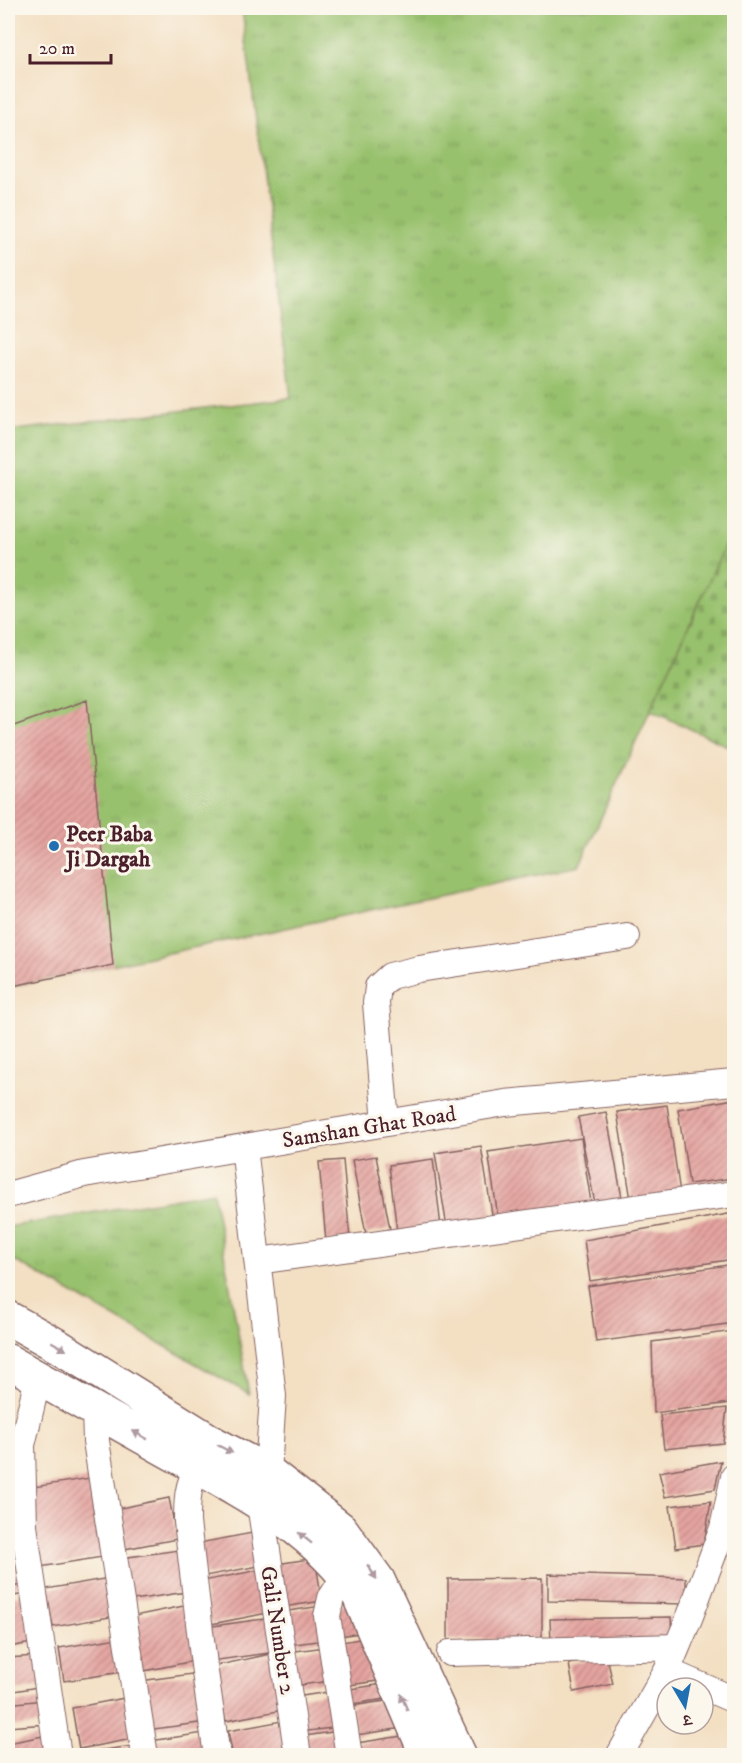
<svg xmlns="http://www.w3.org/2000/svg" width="742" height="1763" viewBox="0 0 742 1763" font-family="'IM FELL DW Pica','Noto Serif Devanagari',serif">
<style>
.cemetery{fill:url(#cemetery-stones);stroke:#71704c;stroke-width:1.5}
.park{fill:url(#park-tufts);stroke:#71704c;stroke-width:1.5}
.building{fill:url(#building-hatch)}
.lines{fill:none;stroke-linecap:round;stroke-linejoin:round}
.minor-casing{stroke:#856260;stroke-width:28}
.tertiary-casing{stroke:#856260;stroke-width:36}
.minor{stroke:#fff;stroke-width:26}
.tertiary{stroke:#fff;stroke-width:33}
.oneway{fill:#ae9aa0}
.poi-dot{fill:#1f6fb2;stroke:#fbf7ec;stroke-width:2}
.labels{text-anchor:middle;stroke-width:6;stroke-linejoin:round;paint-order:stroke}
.poi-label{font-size:22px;font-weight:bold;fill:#4a1f2b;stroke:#fbf7ec;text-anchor:start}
.street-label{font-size:22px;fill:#4a1f2b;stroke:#fbf7ec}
</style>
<defs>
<pattern id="cemetery-stones" width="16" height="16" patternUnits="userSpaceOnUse" patternTransform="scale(1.5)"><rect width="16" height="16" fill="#98c16d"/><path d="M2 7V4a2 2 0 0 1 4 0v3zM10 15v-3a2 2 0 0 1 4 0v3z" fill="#84a55f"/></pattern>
<pattern id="park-tufts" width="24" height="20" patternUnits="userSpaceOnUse" patternTransform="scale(1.5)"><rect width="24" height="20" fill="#98c16d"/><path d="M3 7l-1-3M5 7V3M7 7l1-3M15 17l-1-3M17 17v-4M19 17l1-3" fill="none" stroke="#84a55f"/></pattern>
<pattern id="building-hatch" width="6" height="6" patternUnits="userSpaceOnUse" patternTransform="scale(1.5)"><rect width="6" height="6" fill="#e5a4a0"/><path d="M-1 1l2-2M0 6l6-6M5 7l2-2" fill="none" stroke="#bc8583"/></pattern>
</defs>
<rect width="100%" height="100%" fill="#fbf7ec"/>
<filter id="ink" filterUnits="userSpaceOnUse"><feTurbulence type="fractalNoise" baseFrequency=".0167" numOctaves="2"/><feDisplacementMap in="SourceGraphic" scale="12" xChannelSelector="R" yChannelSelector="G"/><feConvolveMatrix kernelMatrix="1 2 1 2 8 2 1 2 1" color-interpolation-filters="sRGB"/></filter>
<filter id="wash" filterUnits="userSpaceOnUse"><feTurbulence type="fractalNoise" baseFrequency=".008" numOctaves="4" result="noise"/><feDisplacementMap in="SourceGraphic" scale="24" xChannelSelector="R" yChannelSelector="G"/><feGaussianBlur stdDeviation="1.35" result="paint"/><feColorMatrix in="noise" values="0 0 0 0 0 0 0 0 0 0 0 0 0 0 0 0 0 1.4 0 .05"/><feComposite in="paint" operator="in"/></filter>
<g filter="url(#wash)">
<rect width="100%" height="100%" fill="#f3dfc2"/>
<!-- cemetery -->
<path class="cemetery" d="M734,526V749L649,710Z"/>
<!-- park -->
<path class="park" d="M242,8H734V526L579,866L8,987V431L291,398Z
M213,1192L249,1394L8,1257V1227Z"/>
<g id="blocks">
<!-- building -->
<path class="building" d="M87,700L113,965L8,987V728Z
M734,1099V1178L689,1184L678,1109Z
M667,1105L680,1193L631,1200L617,1112Z
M606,1112L622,1198L595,1204L578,1117Z
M581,1138L592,1209L499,1223L488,1152Z
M481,1146L494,1227L448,1234L435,1153Z
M376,1156L390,1229L366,1234L352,1160Z
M433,1159L441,1227L397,1232L389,1165Z
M343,1160L350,1239L326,1242L319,1162Z
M734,1213V1259L590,1281L584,1240Z
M734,1264V1323L596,1342L588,1286Z
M734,1331L730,1403L654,1413L652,1342Z
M727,1408L723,1443L664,1449L660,1415Z
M721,1461L715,1489L665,1497L659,1472Z
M8,1471H11L30,1583L8,1588Z
M96,1477L109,1556L40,1567L27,1488Z
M169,1498L177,1539L119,1550L111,1510Z
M711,1501L704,1544L676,1548L670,1506Z
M252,1533L259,1566L205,1576L199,1543Z
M179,1550L186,1592L127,1601L121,1558Z
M315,1558L322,1601L283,1607L277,1564Z
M264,1569L273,1612L211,1624L203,1581Z
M548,1574L686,1578V1604L548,1601Z
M109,1578L116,1616L53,1627L46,1589Z
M542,1578V1638L448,1640V1579Z
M31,1593L38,1642L8,1647V1597Z
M355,1602L359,1633L334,1637L330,1606Z
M189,1605L199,1660L139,1672L129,1617Z
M321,1606L326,1640L287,1645L282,1612Z
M671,1617L672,1640L551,1642L550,1619Z
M271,1618L276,1652L211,1661L206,1627Z
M371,1637L377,1681L343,1686L336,1643Z
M117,1638L122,1672L64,1681L59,1648Z
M325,1647L330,1681L293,1686L288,1652Z
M271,1654L283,1710L226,1721L214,1666Z
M36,1656L44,1686L8,1692V1658Z
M607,1657L613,1684L574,1692L569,1664Z
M199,1673L206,1722L147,1730L140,1681Z
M383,1684L385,1699L346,1705L344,1690Z
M334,1691L339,1727L301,1732L296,1697Z
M130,1697L138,1738L79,1749L72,1708Z
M399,1699L403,1728L356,1735L351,1706Z
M43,1700L47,1724L8,1727V1704Z
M287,1720L294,1756H233L228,1731Z
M339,1731L343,1756H301L298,1737Z
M204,1733L207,1756H153L150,1741Z
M415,1734L418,1756H359L357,1743Z
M48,1735L53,1756H8V1743Z
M138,1745L140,1756H77V1754Z"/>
</g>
</g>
<g filter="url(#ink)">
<use href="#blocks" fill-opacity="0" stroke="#856260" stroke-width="1.5"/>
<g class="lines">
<!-- minor casing -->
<g class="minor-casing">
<path id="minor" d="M386,1123L376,1003L378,987L390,976L419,969L627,937
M244,1147L273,1396L268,1472
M8,1195L84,1174L505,1103L734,1082
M258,1261L734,1194
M38,1378L22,1445L24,1526L58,1756
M95,1411L96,1441L145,1756
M198,1468C187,1484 187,1503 187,1522L204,1665L217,1756
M260,1504L298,1756
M346,1575L331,1598L327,1616L349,1756
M450,1653L677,1647
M667,1671L734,1700
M619,1756L667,1671L690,1616L723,1528L734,1477"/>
</g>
<!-- tertiary casing -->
<g class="tertiary-casing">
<path id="tertiary" d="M8,1318L58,1346L215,1444L268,1472L341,1529L378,1580L460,1756
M8,1361C58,1389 109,1418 159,1446C230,1486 314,1525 359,1596L427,1756"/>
</g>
<!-- minor -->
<use href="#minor" class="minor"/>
<!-- tertiary -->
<use href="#tertiary" class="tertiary"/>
</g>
<!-- one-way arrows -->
<defs><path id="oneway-solid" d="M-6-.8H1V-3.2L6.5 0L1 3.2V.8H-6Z" transform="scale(1.5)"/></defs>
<g class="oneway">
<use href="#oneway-solid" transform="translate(59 1346) rotate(30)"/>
<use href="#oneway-solid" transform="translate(140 1435) rotate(-151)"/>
<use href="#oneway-solid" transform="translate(225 1449) rotate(28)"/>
<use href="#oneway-solid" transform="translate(305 1538) rotate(-141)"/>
<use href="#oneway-solid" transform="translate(372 1572) rotate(57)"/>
<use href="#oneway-solid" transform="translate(404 1702) rotate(-113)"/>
</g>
</g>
<!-- markers -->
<circle class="poi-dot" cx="54" cy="846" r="6"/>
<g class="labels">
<!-- poi labels -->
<g class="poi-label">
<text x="66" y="841">Peer Baba<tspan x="66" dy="25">Ji Dargah</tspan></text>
</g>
<!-- street labels -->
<g class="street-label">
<text transform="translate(369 1126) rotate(-9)" y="8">Samshan Ghat Road</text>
<text transform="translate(279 1630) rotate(81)" y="8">Gali Number 2</text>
</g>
</g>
<!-- margin -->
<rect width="742" height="1763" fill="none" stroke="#fbf7ec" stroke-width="30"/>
<!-- north arrow -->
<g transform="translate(685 1706) rotate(170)"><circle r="28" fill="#fbf7ec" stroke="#b4a19f" stroke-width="1.5"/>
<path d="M0-4.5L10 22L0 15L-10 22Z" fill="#1f6fb2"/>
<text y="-9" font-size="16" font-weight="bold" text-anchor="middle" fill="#4a1f2b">उ</text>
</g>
<!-- scale -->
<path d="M30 54v9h81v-9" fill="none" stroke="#4a1f2b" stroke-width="3"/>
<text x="39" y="54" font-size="18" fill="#4a1f2b" stroke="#fbf7ec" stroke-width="4.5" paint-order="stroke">20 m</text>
</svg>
